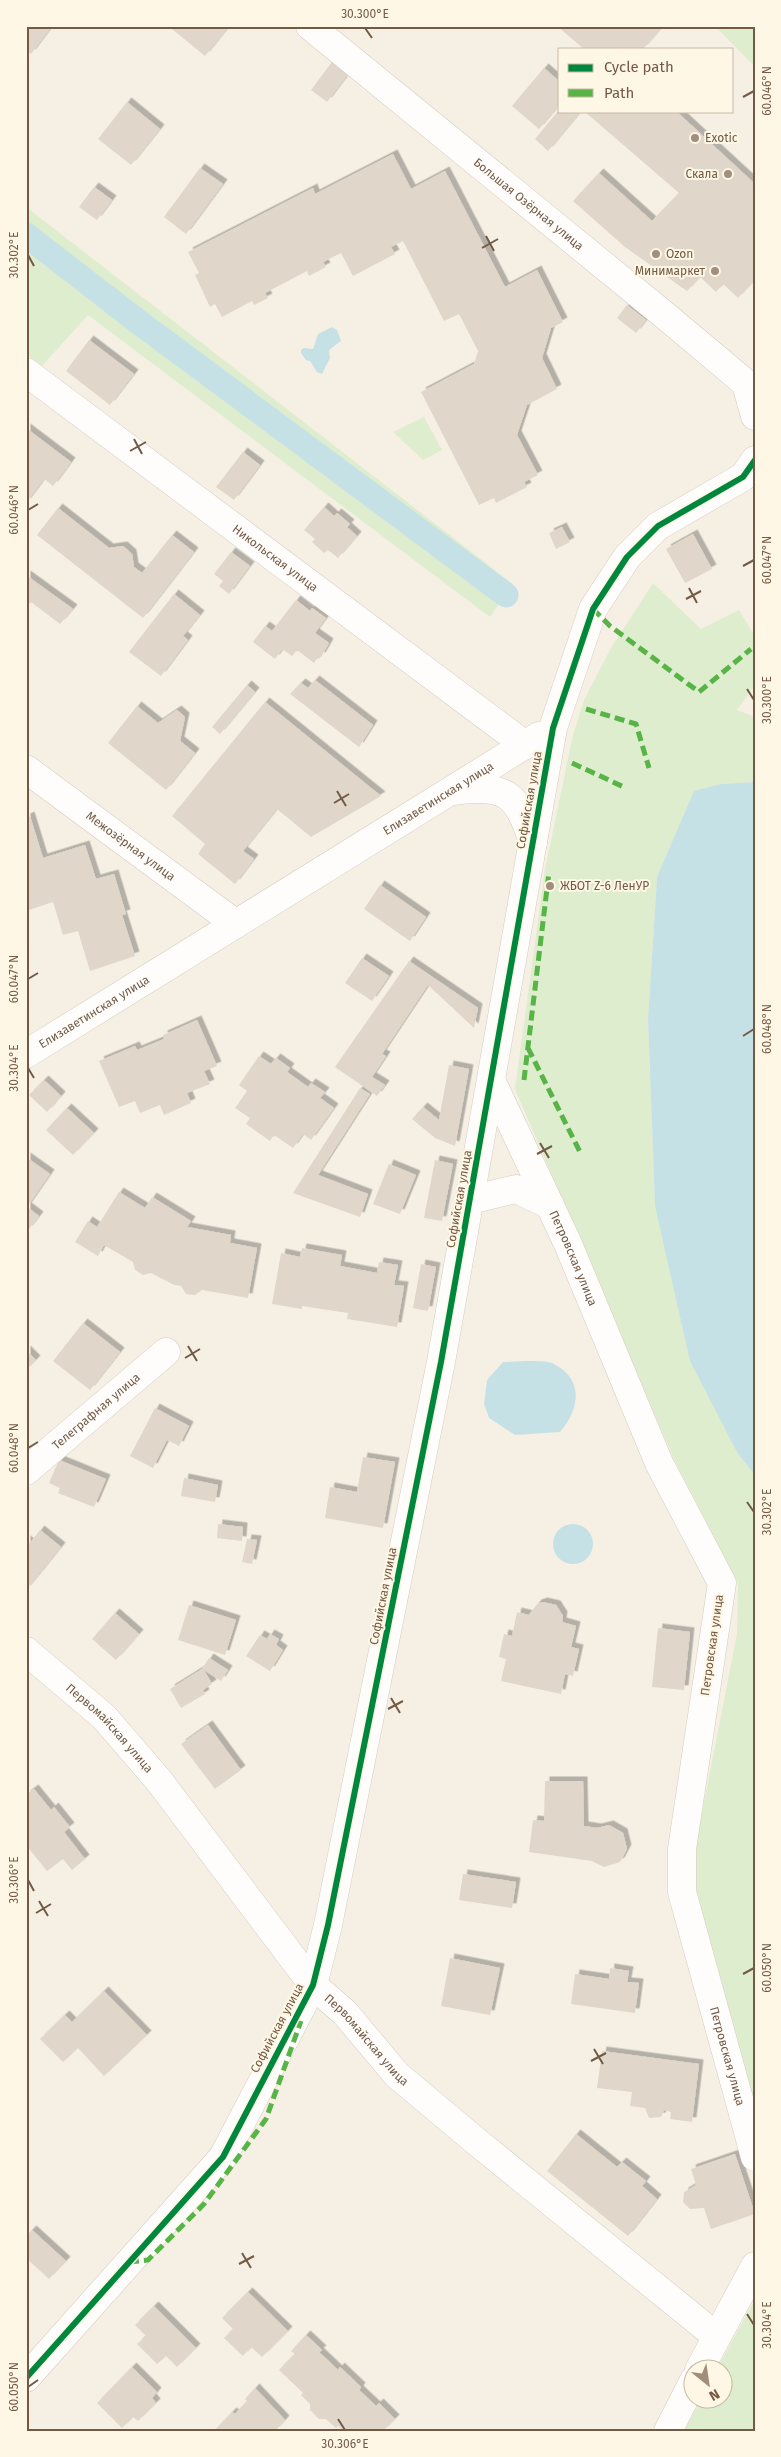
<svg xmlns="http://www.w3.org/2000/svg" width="781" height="2457" viewBox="0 0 781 2457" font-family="'Fira Sans',sans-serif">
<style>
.green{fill:#deedce}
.water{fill:#c6e1e6}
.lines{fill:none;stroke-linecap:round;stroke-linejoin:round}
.canal{stroke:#c6e1e6;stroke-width:25}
.building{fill:#e0d6c9;filter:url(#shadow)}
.minor-casing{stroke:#d5cbc0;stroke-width:29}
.minor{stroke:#fefdfb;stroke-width:28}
.quiet{stroke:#59b447;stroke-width:5;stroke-dasharray:10 5;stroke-linecap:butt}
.cycleway-casing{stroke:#fff7e5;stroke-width:9}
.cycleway{stroke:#00873e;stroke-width:6}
.ticks{fill:none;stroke:#735a45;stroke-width:2}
.poi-dot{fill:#a18e7d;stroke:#fff7e5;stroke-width:2}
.labels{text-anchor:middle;stroke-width:4;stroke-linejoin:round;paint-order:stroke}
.poi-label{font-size:12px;fill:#735a45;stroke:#fff7e5;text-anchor:start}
.street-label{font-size:12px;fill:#735a45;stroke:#fff7e5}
.neatline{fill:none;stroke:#735a45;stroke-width:2}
.ticks-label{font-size:12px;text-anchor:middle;fill:#735a45}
</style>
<defs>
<filter id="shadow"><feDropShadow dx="4.5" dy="-4.5" stdDeviation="0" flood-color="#0004"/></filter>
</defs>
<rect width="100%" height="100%" fill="#f6f0e4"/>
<!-- green -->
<path class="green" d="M715,26H750L755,31V67Z
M26,207L513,584L490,617L88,315L42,366L26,354Z
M424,417L442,450L423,460L393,432Z
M653,583L701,629L739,610L755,636V685L737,710L755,717V782L721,784L657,877L648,1019L655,1206L738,1454L755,1475V2124L694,1899L693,1859L737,1634L738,1583L674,1459L515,1089L545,869L573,735L584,700L611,648Z
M755,2299V2431H684L701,2400H724V2370L717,2369Z"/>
<!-- water -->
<path class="water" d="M332,327L337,330L341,341L329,350L330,358L322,374L317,372L310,361L306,360L301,353V350L304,348L313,349L318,334Z
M755,782V1475L738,1454L690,1361L655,1206L648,1019L657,877L694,791L721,784Z
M503,1362C515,1362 545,1359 554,1364C585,1380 579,1410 560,1432L515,1435L489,1418L484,1404L487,1380Z
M553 1544a20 20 0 1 1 40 0a20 20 0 1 1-40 0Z"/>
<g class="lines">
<!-- canal -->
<path class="canal" d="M26,235L136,320L506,595"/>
</g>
<!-- building -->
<path class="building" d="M26,26H52L31,54L26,51Z
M174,26H229L205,56L172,29Z
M557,26H663L643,49H584Z
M332,62L348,74L327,102L311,90Z
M544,68L560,82V104L539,129L512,106Z
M127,102L160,129L131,165L98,139Z
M560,109V111H581L548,151L535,139Z
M584,111H676L755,184V280L738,298L723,284L716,292L700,277L687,291L625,247L573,201L599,173L652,221L679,193Z
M393,154L411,189L445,171L505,287L537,270L563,322L551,328L542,358L557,389L527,405L517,435L538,475L524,482L527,487L496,503L494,498L479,505L421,392L474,364L478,351L459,314L444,321L403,241L391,247L395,254L353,276L341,253L323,262L326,267L309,276L307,271L265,293L268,298L254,305L252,301L222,317L215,304L210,307L195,275L199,273L188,252L313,188L315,194Z
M200,168L223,184L186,234L164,217Z
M94,187L112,200L97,220L79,207Z
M627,305L646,320L636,333L617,318Z
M89,340L134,374L110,405L66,371Z
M26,428L71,462L53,486L44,479L26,503Z
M243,452L260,465L234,500L216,487Z
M324,507L334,516L337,513L350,524L347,527L357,536L338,558L328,550L324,553L312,542L315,539L304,530Z
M58,508L109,548L123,546L132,554L134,567L142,573L172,535L194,552L143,618L37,535Z
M562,527L570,542L556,549L549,533Z
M693,534L712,569L685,583L666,549Z
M231,552L250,566L229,594L219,586L223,581L214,574Z
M26,575L73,609L60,624L31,602L26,607Z
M174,594L200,615L183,636L188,640L161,676L129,652Z
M296,600L310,611L312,608L326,618L315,633L329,643L321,657L319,656L314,663L297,650L292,656L282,649L275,659L253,642L265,626L272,631Z
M315,680L373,725L359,747L290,694L301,683L308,688Z
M247,685L255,692L220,734L212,727Z
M265,702L381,796L311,837L277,809L243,851L254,859L235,884L198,854L205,844L172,816Z
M137,706L158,723L177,710L185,717L180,741L195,753L166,790L108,743Z
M30,816L43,858L85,845L96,879L114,874L126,914L122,915L135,956L90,971L78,931L63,935L53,902L26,911V818Z
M380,885L426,917L410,941L364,909Z
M362,958L389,976L372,1001L345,983Z
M409,961L478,1008L474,1028L428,985L382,1054L386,1056L372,1077L385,1085L377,1096L335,1067Z
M197,1020L217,1066L204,1071L210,1084L187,1093L191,1103L164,1115L160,1105L140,1113L135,1101L119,1107L99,1061L135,1046L137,1050L164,1039L163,1035Z
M259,1056L271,1064L276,1058L290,1068L287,1072L308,1087L311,1083L325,1092L320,1098L334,1108L311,1140L303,1134L293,1148L274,1135L270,1141L246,1124L250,1118L235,1108L247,1091L239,1085Z
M449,1065L469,1069L455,1146L435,1138L412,1119L423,1107L439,1120Z
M44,1080L61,1096L47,1112L29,1095Z
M360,1088L370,1094L318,1175L368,1194L360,1217L293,1193Z
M67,1108L94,1133L73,1155L46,1130Z
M26,1157L50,1174L27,1207L39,1216L28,1230L26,1229Z
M435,1160L453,1164L442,1221L424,1218Z
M389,1164L416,1175L400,1214L373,1204Z
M119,1192L145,1208L152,1197L191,1221L187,1227L231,1235L230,1243L257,1248L248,1298L202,1290L195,1295L186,1294L181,1286L174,1285L151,1273L143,1275L135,1270L133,1262L104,1245L98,1256L75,1242L88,1221L97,1227Z
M302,1248L342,1255L340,1266L377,1273L379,1262L398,1265L394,1285L404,1286L397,1327L347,1319L348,1313L302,1306V1309L272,1304L281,1253L300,1257Z
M421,1264L436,1267L428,1311L413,1308Z
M83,1323L120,1352L90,1390L53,1361Z
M26,1350L36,1360L26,1370Z
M155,1408L189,1426L179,1446L167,1440L153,1468L130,1456Z
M363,1457L395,1462L383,1528L325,1518L330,1487L357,1492Z
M59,1460L106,1479L94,1507L58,1493L60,1488L49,1483Z
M184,1478L218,1485L215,1502L181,1496Z
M218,1524L243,1527L242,1541L217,1538Z
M40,1530L61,1547L26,1590V1540L30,1543Z
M247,1539L257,1540L252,1564L242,1562Z
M543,1602L556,1605L563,1616L562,1622L576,1626L571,1647L579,1649L573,1676L565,1674L561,1694L501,1681L506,1659L499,1657L504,1634L512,1636L517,1612L529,1615L537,1604Z
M189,1605L236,1620L225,1655L178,1640Z
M115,1613L139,1634L116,1660L92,1639Z
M658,1628L690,1632L684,1690L652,1687Z
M270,1634L279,1639L276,1645L283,1650L270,1671L246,1656L260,1635L267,1639Z
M209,1658L228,1670L221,1681L204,1670L212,1684L203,1690L205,1694L181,1708L170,1689L202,1669Z
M208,1725L241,1770L215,1789L181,1744Z
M545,1781H583L584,1826L597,1828L609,1825L623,1833L627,1849L620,1862L604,1867L592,1861L529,1852L533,1820L544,1821Z
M34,1789L51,1810L54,1807L70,1827L64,1832L85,1859L72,1870L63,1859L47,1871L26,1845V1795Z
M463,1874L516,1882L512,1908L459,1900Z
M450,1958L500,1968L490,2015L441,2006Z
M610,1968L629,1971L627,1982L639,1983L635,2013L571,2004L575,1974L609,1979Z
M104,1991L147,2035L104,2076L78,2048L63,2062L40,2039L65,2015L72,2022Z
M602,2051L699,2064L692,2122L670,2119L671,2112L664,2110L661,2117L649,2118L645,2108L630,2106L632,2092L597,2088Z
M576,2134L617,2167L622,2162L646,2181L642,2186L657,2199L628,2236L547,2171Z
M735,2154L755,2214L711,2229L704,2208L690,2209L683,2202L684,2192L696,2185L691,2169Z
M32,2230L66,2261L49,2279L26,2258V2236Z
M248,2292L288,2331L262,2357L251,2347L243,2356L224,2338L233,2329L222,2318Z
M154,2306L196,2348L177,2367L166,2356L157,2364L137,2344L146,2336L135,2325Z
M306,2335L322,2350L319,2352L338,2370L340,2367L361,2387L359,2390L376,2406L379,2403L395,2419L383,2431H343L338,2426L336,2428L326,2419H319L310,2410V2404L301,2395L303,2393L279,2370L295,2354L291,2351Z
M132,2367L157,2392L152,2398L156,2403L138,2421L133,2417L122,2428L97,2403Z
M255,2388L285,2420L275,2431H214L232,2412L235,2414L247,2401L245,2399Z"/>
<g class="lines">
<!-- minor casing -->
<g class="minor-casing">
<g id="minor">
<path id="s1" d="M310,26L662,313L755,391"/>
<path id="s2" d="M26,372L525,745"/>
<path d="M746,384L755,416"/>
<path id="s3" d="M26,769L236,924"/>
<path d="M453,791C506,784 517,793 533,842"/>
<path id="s4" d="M26,1054L539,736"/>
<path id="s5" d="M492,1082L568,1244L659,1463L722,1583L682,1849V1892L755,2157"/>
<path d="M470,1200L516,1189L550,1205"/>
<path id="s6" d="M26,1471L166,1352"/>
<path id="s7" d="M26,1651L104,1717L160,1782L313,1985L345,2013L397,2075L477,2142L716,2336"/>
<path d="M699,2370L755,2266"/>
<path d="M26,2378L223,2157L313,1985L328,1925L441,1362L553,728L593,609L627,557L658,526L743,477L755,460"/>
<path d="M668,2431L694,2380"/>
</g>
</g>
<!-- minor -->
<use href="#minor" class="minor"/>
<!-- quiet -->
<path class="quiet" d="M593,609L610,626L699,692L751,649
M586,709L636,724L649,768
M572,763L626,788
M528,1048L580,1152
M524,1080L549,872
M129,2262L148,2260L204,2204L266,2119L301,2021"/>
<!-- cycleway casing -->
<g class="cycleway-casing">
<path id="cycleway" d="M26,2378L223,2157L313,1985L328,1925L441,1362L553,728L593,609L627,557L658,526L743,477L755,460"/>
</g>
<!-- cycleway -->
<use href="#cycleway" class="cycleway"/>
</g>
<!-- ticks -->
<path class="ticks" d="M365,28L372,38M743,97L754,91M486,236L494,251M482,248L498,239M28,255L34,266M134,439L142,454M130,451L146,442M28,510L38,504M743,566L754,560M689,588L697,603M686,599L701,591M747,689L754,700M337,791L346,806M334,803L349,794M28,979L38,973M743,1036L754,1029M28,1068L34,1078M540,1143L549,1158M537,1154L552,1146M188,1346L197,1361M185,1358L200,1349M28,1448L38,1442M747,1502L754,1512M391,1698L400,1713M388,1709L403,1701M28,1880L34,1891M39,1901L48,1916M36,1913L51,1904M743,1974L754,1968M594,2049L603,2064M591,2061L606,2053M242,2253L251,2268M239,2264L254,2256M747,2314L754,2325M28,2387L38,2380M338,2419L345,2430"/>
<!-- markers -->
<g class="poi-dot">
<circle cx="695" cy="138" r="5"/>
<circle cx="728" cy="174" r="5"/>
<circle cx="656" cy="254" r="5"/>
<circle cx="715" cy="271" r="5"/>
<circle cx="550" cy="886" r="5"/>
</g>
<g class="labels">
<!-- poi labels -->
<g class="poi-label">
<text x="705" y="142">Exotic</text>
<text x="718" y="178" text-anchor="end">Скала</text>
<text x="666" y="258">Ozon</text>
<text x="705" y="275" text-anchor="end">Минимаркет</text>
<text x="560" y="890">ЖБОТ Z-6 ЛенУР</text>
</g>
<!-- street labels -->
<g class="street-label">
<text dy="4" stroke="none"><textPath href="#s1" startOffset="282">Большая Озёрная улица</textPath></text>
<text dy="4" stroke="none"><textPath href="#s2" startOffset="311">Никольская улица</textPath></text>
<text dy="4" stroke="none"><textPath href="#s4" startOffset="485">Елизаветинская улица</textPath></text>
<text transform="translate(529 800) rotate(-80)" y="4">Софийская улица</text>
<text dy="4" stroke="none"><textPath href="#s3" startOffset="130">Межозёрная улица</textPath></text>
<text dy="4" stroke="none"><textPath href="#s4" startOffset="80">Елизаветинская улица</textPath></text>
<text transform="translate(459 1199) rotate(-80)" y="4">Софийская улица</text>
<text dy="4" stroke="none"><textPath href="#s5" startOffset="194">Петровская улица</textPath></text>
<text dy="4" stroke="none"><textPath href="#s6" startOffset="92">Телеграфная улица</textPath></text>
<text transform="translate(383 1596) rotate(-79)" y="4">Софийская улица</text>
<text transform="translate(712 1645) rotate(-82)" y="4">Петровская улица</text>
<text dy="4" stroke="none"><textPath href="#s7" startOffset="114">Первомайская улица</textPath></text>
<text transform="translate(277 2028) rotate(-62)" y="4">Софийская улица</text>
<text dy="4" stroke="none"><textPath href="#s7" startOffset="519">Первомайская улица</textPath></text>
<text dy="4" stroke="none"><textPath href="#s5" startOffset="1034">Петровская улица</textPath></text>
</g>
</g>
<!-- border -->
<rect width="781" height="2457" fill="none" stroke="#fff7e5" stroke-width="55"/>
<!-- legend -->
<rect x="558" y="48" width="175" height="65" fill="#fff7e5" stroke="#c7b8a5"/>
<rect x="568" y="64" width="25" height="8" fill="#00873e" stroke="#c7b8a5"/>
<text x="604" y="72" font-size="15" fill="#735a45">Cycle path</text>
<rect x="568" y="89" width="25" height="8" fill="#59b447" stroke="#c7b8a5"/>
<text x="604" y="98" font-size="15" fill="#735a45">Path</text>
<!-- north arrow -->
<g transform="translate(708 2384) rotate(150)"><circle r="24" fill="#fff7e5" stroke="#c7b8a5"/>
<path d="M0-4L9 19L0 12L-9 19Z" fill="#a18e7d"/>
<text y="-8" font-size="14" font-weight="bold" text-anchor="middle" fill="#735a45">N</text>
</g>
<rect x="28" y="28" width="726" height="2402" class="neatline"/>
<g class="ticks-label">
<text x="365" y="18">30.300°E</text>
<text transform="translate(767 91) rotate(-90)" y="4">60.046°N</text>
<text transform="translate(14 255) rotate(-90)" y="4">30.302°E</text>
<text transform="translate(14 510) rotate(-90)" y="4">60.046°N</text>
<text transform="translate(767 560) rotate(-90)" y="4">60.047°N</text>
<text transform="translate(767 700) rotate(-90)" y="4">30.300°E</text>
<text transform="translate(14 979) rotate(-90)" y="4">60.047°N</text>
<text transform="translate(767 1029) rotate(-90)" y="4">60.048°N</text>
<text transform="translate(14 1068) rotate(-90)" y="4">30.304°E</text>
<text transform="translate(14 1448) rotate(-90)" y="4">60.048°N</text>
<text transform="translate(767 1512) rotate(-90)" y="4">30.302°E</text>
<text transform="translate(14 1880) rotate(-90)" y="4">30.306°E</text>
<text transform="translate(767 1968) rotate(-90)" y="4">60.050°N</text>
<text transform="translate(767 2325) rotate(-90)" y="4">30.304°E</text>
<text transform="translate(14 2387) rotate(-90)" y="4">60.050°N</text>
<text x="345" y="2448">30.306°E</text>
</g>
</svg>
